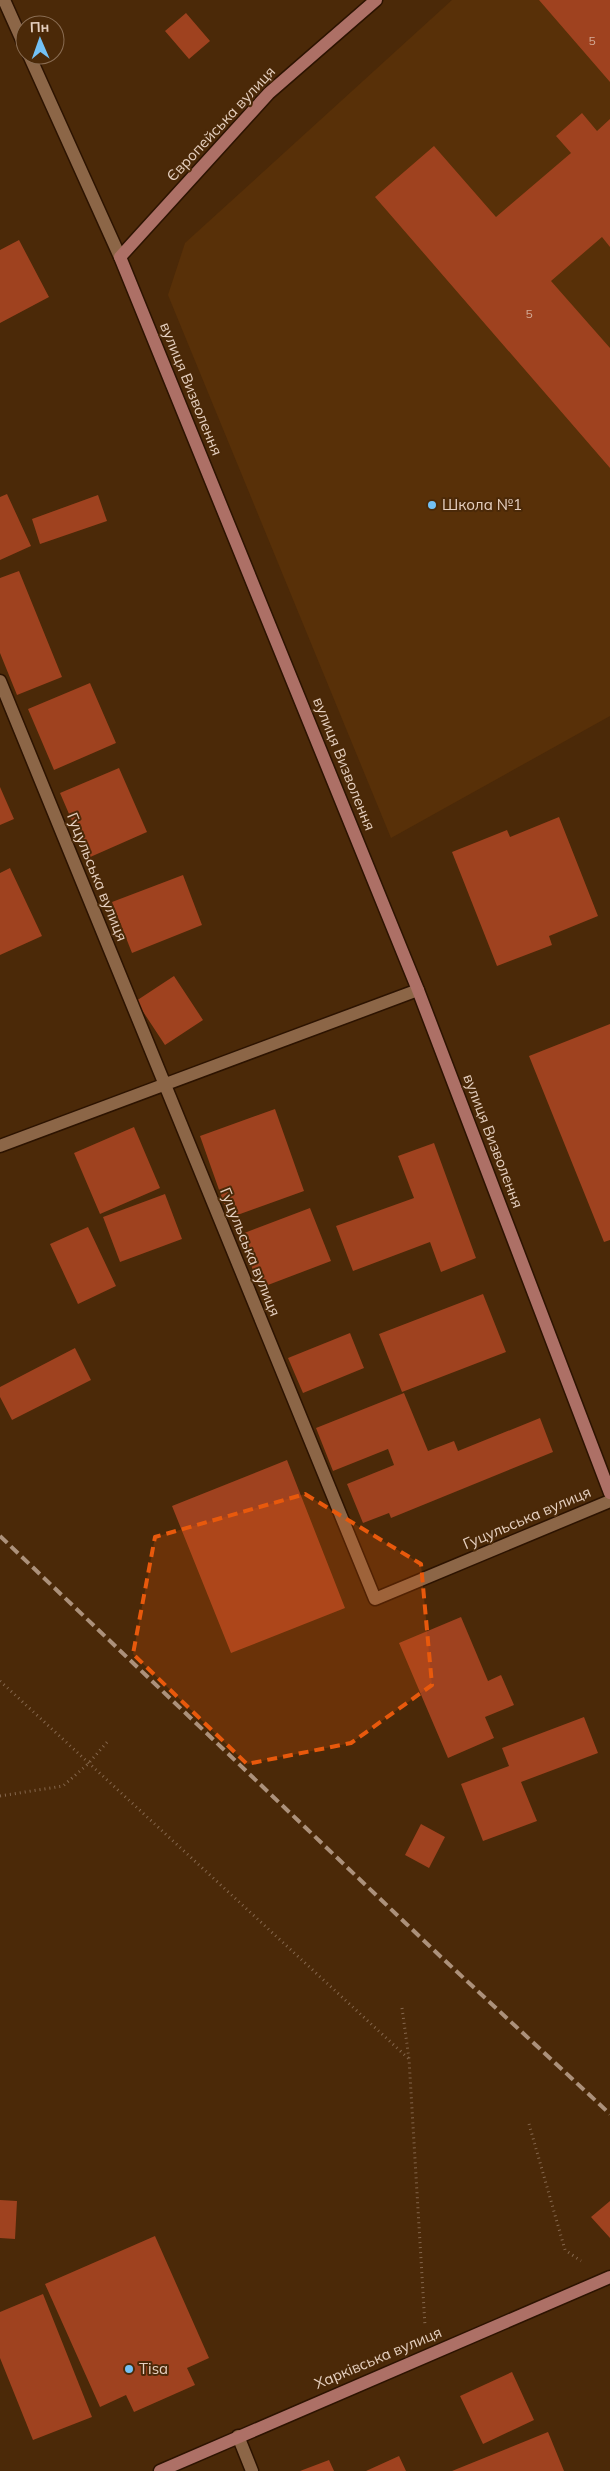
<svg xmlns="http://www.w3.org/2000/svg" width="610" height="2471" viewBox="0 0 610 2471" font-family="Mulish,sans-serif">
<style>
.built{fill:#583008}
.building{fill:#9f421f}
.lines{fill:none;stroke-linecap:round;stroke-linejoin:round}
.lane-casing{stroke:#2c1300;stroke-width:15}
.street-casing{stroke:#2c1300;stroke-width:15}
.secondary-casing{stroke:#2c1300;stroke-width:15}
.path{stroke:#85674d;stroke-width:3;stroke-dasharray:1 4;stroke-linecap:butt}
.lane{stroke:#8c6647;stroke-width:12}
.street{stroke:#8c6647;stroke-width:12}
.secondary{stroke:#ad7066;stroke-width:12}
.rail{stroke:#ac917b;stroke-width:4;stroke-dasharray:10 5;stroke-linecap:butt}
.marked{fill:#e8590c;fill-opacity:0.2;stroke:#e8590c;stroke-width:4;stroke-dasharray:10 6;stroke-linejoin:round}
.poi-dot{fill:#73c1f5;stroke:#4b2908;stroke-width:2}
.labels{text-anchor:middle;stroke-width:4;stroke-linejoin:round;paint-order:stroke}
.number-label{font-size:12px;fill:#d4ac98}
.street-label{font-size:15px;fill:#e6d0c0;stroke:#4b2908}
.poi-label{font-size:15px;fill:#e6d0c0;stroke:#4b2908;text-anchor:start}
</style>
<rect width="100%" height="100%" fill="#4b2908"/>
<!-- built -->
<path class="built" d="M452,0H610V716L391,838L168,295L185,243Z"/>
<!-- building -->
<path class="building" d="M539,0H610V82Z
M186,13L210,41L189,59L165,31Z
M582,113L597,131L610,119V247L602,237L551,281L610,348V468L375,197L434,146L496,217L571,153L556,136Z
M19,240L49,297L0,323V250Z
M7,494L31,546L0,560V497Z
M98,495L107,521L40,544L32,519Z
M19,571L62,677L17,695L0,653V578Z
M90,683L116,743L54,770L28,709Z
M119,768L147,832L88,858L60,793Z
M0,787L14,819L0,825Z
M559,817L598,916L549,936L552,945L497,966L452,852L507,830L510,837Z
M10,868L42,936L0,955V873Z
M183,875L202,925L132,953L112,902Z
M174,976L203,1020L165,1045L136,1001Z
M610,1024V1240L604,1242L529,1056Z
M275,1109L304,1191L229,1218L200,1136Z
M134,1127L160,1188L100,1214L74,1153Z
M434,1143L476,1258L441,1272L430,1242L353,1271L336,1226L414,1198L398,1156Z
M165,1194L182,1239L120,1262L103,1217Z
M310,1208L331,1261L260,1288L239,1235Z
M88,1227L116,1286L78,1304L50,1244Z
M483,1294L506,1352L402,1392L379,1334Z
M350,1333L364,1368L303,1393L288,1358Z
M75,1348L91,1380L12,1420L0,1397V1387Z
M404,1393L428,1451L454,1441L458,1451L540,1418L553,1452L391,1518L389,1513L363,1523L347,1484L394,1465L388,1449L333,1471L316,1428Z
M287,1460L345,1608L231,1653L172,1506Z
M461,1617L488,1681L501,1675L514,1705L485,1717L494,1738L448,1758L399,1643Z
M584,1717L598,1753L521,1782L537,1821L483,1841L461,1784L509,1766L502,1748Z
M421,1824L445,1837L429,1868L405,1855Z
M0,2200L17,2201L15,2239L0,2238Z
M610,2201V2238L591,2217Z
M155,2236L209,2358L187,2368L195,2385L134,2412L126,2395L100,2407L45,2284Z
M43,2294L92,2417L33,2440L0,2358V2312Z
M512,2372L534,2420L483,2444L460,2396Z
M548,2432L564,2471H452Z
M399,2456L406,2471H366Z
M329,2460L334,2471H300Z"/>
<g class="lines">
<!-- lane casing -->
<g class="lane-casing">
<path id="lane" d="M238,2436L252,2471"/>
</g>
<!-- street casing -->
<g class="street-casing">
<path id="street" d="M4,0L25,47
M29,55L120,257
M0,681L375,1599L610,1501
M0,1146L418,990"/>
</g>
<!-- secondary casing -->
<g class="secondary-casing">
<path id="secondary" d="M376,0L269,93L120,257L418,990L610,1493
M160,2471L610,2277"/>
</g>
<!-- path -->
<path class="path" d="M0,1681L409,2059
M0,1796L63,1786L88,1764L108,1741
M402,2008L409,2059L425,2326
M529,2124L565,2250L581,2261"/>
<!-- lane -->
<use href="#lane" class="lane"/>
<!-- street -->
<use href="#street" class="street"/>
<!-- secondary -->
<use href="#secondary" class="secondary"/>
<!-- rail -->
<path class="rail" d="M0,1536L440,1956L610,2114"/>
</g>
<!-- marked area -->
<path class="marked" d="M305,1494L421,1564L432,1685L351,1743L247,1764L133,1654L155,1537Z"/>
<!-- markers -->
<g class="poi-dot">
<circle cx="432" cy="505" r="5"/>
<circle cx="129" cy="2369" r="5"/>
</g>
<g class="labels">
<!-- number labels -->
<g class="number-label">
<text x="592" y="45">5</text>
<text x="529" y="318">5</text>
</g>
<!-- street labels -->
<g class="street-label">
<text transform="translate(221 124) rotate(-47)" y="5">Європейська вулиця</text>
<text transform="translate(191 389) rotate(68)" y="5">вулиця Визволення</text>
<text transform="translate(344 764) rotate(68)" y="5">вулиця Визволення</text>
<text transform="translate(97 877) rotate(68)" y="5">Гуцульська вулиця</text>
<text transform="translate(493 1141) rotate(69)" y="5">вулиця Визволення</text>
<text transform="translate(250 1252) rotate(68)" y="5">Гуцульська вулиця</text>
<text transform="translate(527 1518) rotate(-23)" y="5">Гуцульська вулиця</text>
<text transform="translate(378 2358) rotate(-23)" y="5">Харківська вулиця</text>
</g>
<!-- poi labels -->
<g class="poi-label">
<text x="442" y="510">Школа №1</text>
<text x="139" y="2374">Tisa</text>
</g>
</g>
<!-- north arrow -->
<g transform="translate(40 40) rotate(358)"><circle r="24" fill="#4b2908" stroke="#896c52"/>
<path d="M0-4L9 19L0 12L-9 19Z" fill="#73c1f5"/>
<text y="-8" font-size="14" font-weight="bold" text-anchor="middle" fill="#e6d0c0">Пн</text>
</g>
</svg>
